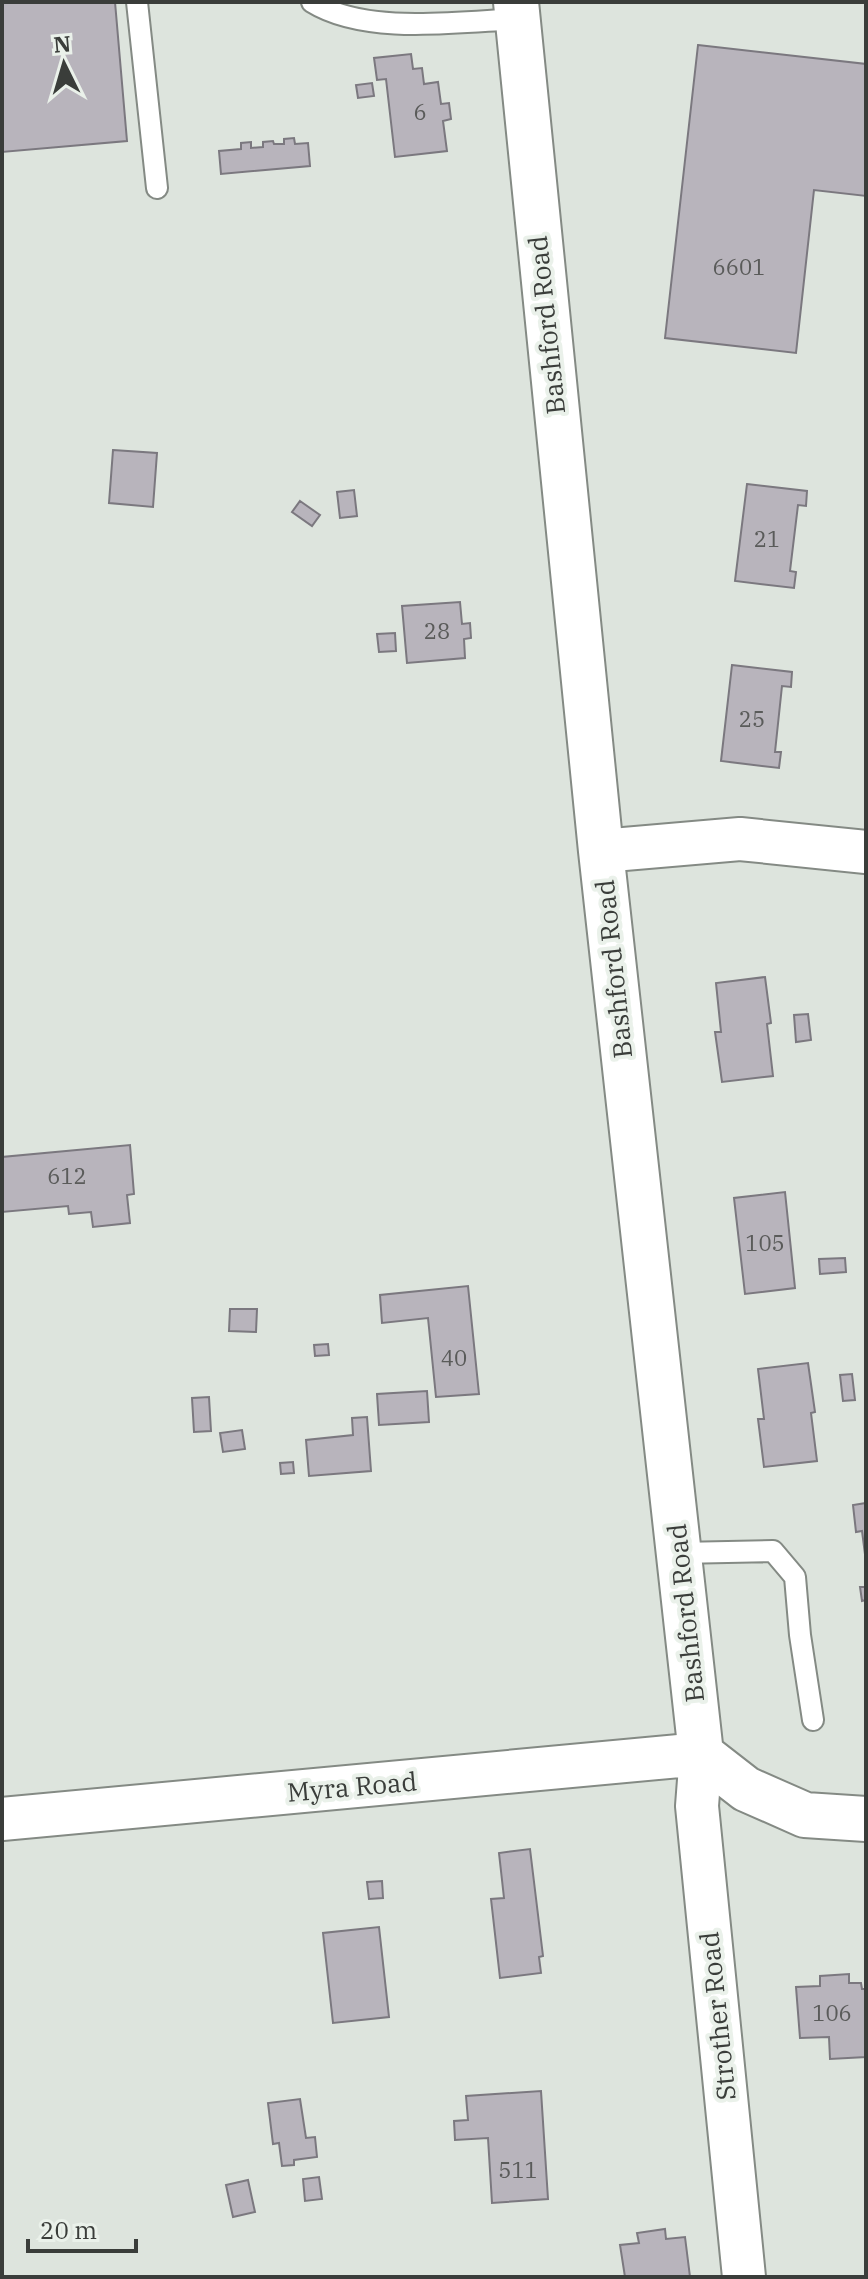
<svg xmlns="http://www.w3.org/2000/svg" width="868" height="2279" viewBox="0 0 868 2279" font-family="'IBM Plex Serif',serif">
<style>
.building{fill:#b8b4bc;stroke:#7b787f;stroke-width:2}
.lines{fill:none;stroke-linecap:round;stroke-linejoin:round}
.lane-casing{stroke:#848a84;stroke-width:24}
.street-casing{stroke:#848a84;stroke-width:46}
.secondary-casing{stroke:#848a84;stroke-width:48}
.lane{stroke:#fff;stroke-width:20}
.street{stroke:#fff;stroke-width:42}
.secondary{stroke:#fff;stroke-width:44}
.labels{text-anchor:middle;stroke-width:8;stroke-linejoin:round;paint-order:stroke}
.number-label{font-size:22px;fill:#5a5b5a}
.street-label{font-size:26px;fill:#3a3d3a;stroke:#eaf1ea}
</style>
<rect width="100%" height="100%" fill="#dde4dd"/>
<!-- building -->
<path class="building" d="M2,2H115L127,141L2,152Z
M698,45L866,64V196L814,190L796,353L665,338Z
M411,54L413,69L422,68L424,84L438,82L441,104L449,103L451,119L443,121L447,151L395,157L386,79L377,80L374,58Z
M372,83L374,96L358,98L356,85Z
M294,138L295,144L308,143L310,166L221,174L219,151L241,149V143L251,142V148L263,147V142L273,141L274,144H284V139Z
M113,450L157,453L153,507L109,503Z
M747,484L807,491L806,506L798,505L790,571L796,572L794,588L735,581Z
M354,490L357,516L340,518L337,492Z
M300,501L320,515L312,526L292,512Z
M460,602L462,624L470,623L471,638L464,639L465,658L407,663L402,606Z
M395,633L396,651L379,652L377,634Z
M732,665L792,672L791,687L782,686L775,752H781L779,768L721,761Z
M765,977L771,1023L767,1024L773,1076L722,1082L715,1032H721L716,983Z
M808,1014L811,1040L796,1042L794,1015Z
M130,1145L134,1194L127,1195L130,1223L93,1227L91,1212L69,1214L68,1206L2,1212V1157Z
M785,1192L795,1288L745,1294L734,1198Z
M845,1258L846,1272L820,1274L819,1259Z
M468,1286L479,1394L436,1397L428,1318L382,1323L380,1295Z
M230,1309H257L256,1332L229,1331Z
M328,1344L329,1355L315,1356L314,1345Z
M808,1363L815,1412L811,1413L817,1461L764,1467L758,1419H764L758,1369Z
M852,1374L855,1400L843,1401L840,1375Z
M427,1391L429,1422L379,1425L377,1394Z
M209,1397L211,1431L194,1432L192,1398Z
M367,1417L371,1471L309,1476L306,1440L353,1435L352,1418Z
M242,1430L245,1449L223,1452L220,1433Z
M293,1462L294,1473L281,1474L280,1463Z
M866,1503V1562L862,1531L856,1532L853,1505Z
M860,1587H866V1600L862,1601Z
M530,1849L543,1956L539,1957L541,1973L500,1978L491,1899L504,1898L499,1853Z
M382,1881L383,1898L369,1899L367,1882Z
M379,1927L389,2017L333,2023L323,1933Z
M849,1974V1983H861L862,1989H866V2057L830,2059L829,2037L800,2038L796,1987L820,1986V1976Z
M541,2091L548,2199L492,2203L488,2138L455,2140L454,2121L468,2120L466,2096Z
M300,2099L306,2138L315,2137L317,2157L294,2160V2165L282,2166L279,2143L273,2144L268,2103Z
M319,2177L322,2199L305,2201L303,2179Z
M248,2180L255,2212L233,2217L226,2185Z
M665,2229L666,2239L685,2237L690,2277H625L620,2245L639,2243L637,2233Z"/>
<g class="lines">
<!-- lane casing -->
<g class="lane-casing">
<path id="lane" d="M137,2L157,188
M312,2C365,35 457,22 518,19
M679,1553L773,1551L795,1577L800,1635L813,1720"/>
</g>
<!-- street casing -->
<g class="street-casing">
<path id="street" d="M601,851L740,839L866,852
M2,1819L701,1754L697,1806L744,2277"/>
</g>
<!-- secondary casing -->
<g class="secondary-casing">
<path id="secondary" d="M516,2L601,851L701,1754L746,1789L805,1815L866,1819"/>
</g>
<!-- lane -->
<use href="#lane" class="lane"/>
<!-- street -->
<use href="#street" class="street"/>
<!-- secondary -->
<use href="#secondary" class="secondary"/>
</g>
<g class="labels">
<!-- number labels -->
<g class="number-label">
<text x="420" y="120">6</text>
<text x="739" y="275">6601</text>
<text x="767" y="547">21</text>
<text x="437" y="639">28</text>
<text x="752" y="727">25</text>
<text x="67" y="1184">612</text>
<text x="765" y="1251">105</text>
<text x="454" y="1366">40</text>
<text x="832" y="2021">106</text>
<text x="518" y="2178">511</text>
</g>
<!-- street labels -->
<g class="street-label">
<text transform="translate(547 325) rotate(-96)" y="9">Bashford Road</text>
<text transform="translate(614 969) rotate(-96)" y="9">Bashford Road</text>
<text transform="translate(686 1613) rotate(-96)" y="9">Bashford Road</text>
<text transform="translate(352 1787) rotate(-5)" y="9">Myra Road</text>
<text transform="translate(718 2016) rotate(-96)" y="9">Strother Road</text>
</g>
</g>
<!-- border -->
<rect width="868" height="2279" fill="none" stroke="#3a3d3a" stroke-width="8"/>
<!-- north arrow -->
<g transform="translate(64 64) rotate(355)" stroke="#eaf1ea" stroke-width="6" paint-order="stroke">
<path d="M0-6L14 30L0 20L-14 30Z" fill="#3a3d3a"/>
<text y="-12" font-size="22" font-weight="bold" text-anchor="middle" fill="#3a3d3a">N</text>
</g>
<!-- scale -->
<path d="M28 2239v12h108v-12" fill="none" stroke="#3a3d3a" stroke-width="4"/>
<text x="40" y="2239" font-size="24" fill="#3a3d3a" stroke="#eaf1ea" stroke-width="6" paint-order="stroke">20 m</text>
</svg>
